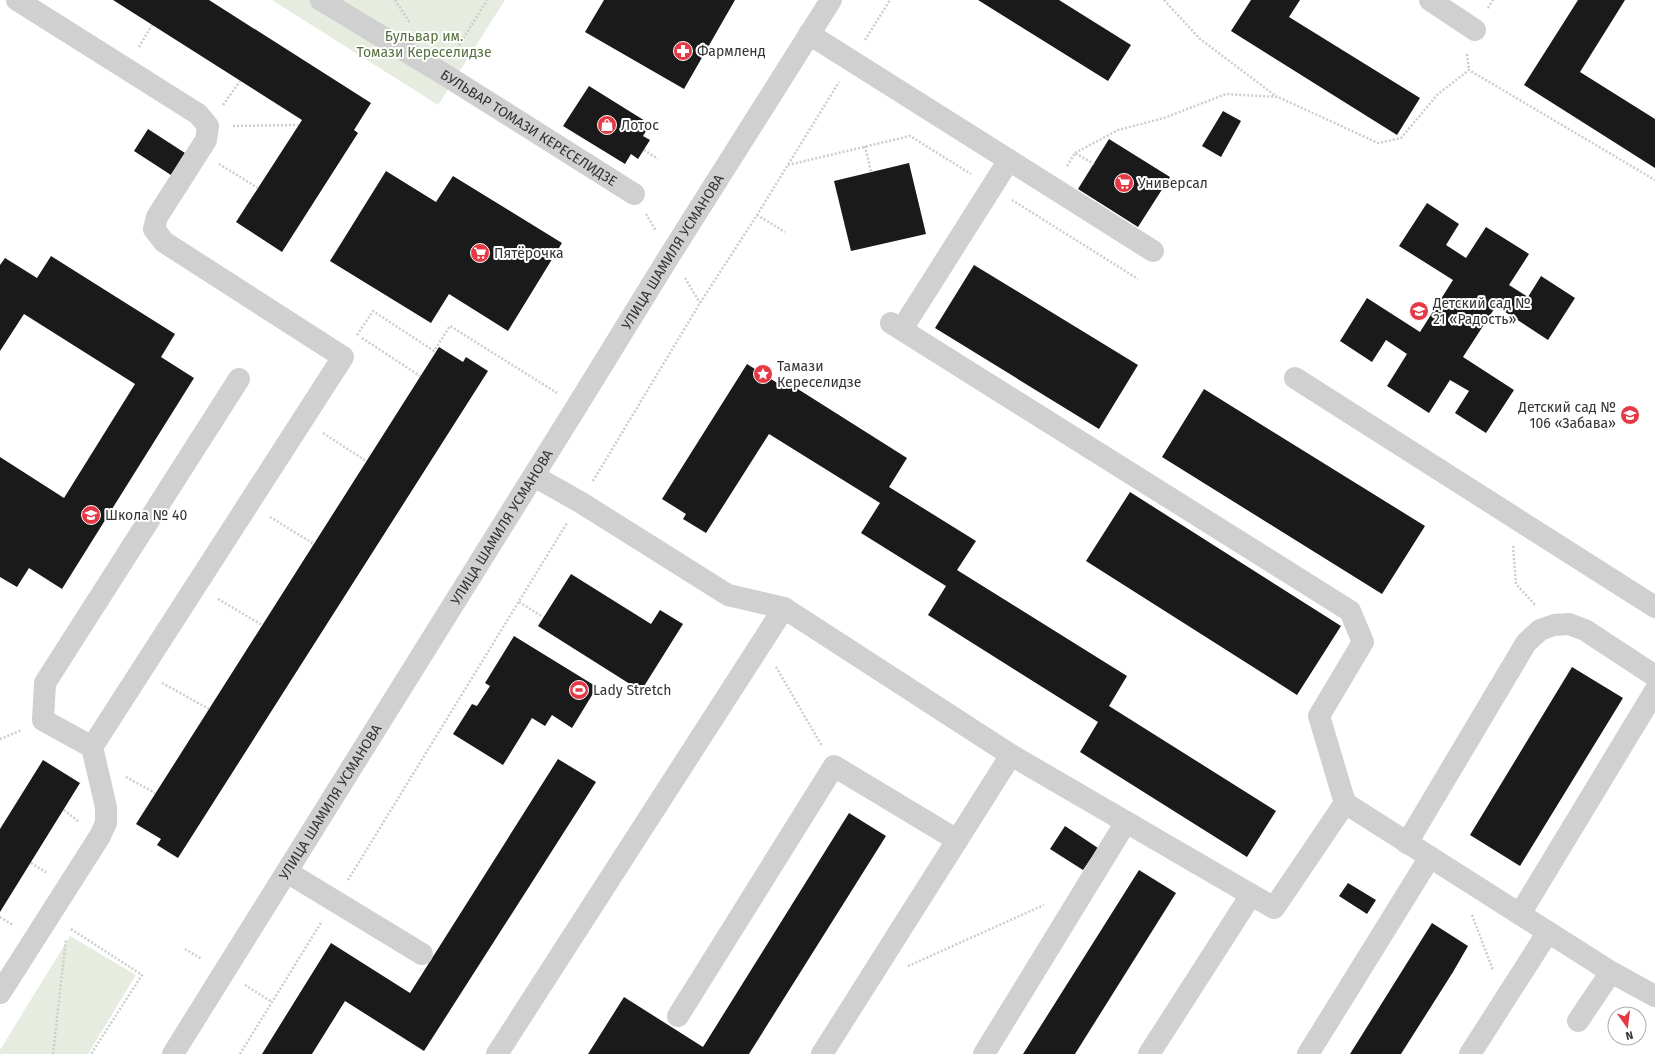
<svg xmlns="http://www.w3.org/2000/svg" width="1655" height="1054" viewBox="0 0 1655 1054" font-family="'Fira Sans',sans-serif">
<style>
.green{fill:#e6ecdf}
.building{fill:#1a1a1a}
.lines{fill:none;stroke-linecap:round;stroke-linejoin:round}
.path{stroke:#cdcdcd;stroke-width:2.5;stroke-dasharray:2 2;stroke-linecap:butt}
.minor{stroke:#d0d0d0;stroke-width:22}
.labels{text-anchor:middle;stroke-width:4;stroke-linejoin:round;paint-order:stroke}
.park-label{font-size:14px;fill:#56703f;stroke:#fff}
.poi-label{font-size:14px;fill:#333;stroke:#fff;text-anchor:start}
.street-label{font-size:14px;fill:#333;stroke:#fff}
</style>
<rect width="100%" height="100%" fill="#fff"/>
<!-- green -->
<path class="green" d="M272,0H505L438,105Z
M70,936L136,975L88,1054H0V1050Z"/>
<!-- building -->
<path class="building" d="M113,0H209L371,103L354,130L358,133L282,252L236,222L302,120Z
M604,0H735L684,89L585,32Z
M978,0H1059L1131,45L1108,81Z
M1251,0H1300L1289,17L1420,98L1397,135L1231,31Z
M1578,0H1625L1580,72L1655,119V168L1524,85Z
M589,86L650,124L643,136L650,140L638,159L631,154L625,164L563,126Z
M1223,111L1241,121L1221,157L1202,146Z
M148,129L185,153L171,175L134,151Z
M1109,139L1170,177L1138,227L1078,189Z
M909,163L926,234L851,251L834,181Z
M386,171L436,202L453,176L562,243L508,331L449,294L431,323L330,261Z
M1427,203L1459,224L1446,245L1466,258L1486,227L1529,254L1509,285L1528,297L1541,276L1575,298L1548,340L1496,306L1463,357L1514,390L1486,433L1455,413L1469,391L1450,380L1429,413L1387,386L1407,354L1386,340L1372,362L1340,341L1367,298L1420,332L1453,280L1399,246Z
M51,256L175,334L161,357L194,378L62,589L29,568L17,587L0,577V457L64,498L135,384L24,314L0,351V265L5,258L37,278Z
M974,265L1138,365L1099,429L935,328Z
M439,347L463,362L466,357L488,371L178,858L157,845L161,839L136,824Z
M747,364L779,384L782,379L907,458L889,487L976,541L957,570L1127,676L1109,706L1276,811L1247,857L1080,752L1098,722L928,615L946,586L861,533L880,503L769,434L706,533L683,519L686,514L662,499Z
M1204,389L1425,526L1382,594L1162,457Z
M1130,492L1341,626L1297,695L1086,561Z
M571,574L651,624L660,610L683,624L641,691L538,626Z
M514,636L597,687L572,728L552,715L545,726L532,718L503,765L453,734L472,704L477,706L490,686L485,683Z
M1572,667L1623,698L1520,866L1470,835Z
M558,759L596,782L424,1051L345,1001L312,1054H262L331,943L410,993Z
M43,760L80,783L0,912V829Z
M849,813L886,836L749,1054H588L624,997L703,1047Z
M1065,826L1098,848L1083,870L1050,849Z
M1139,870L1176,893L1075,1054H1023Z
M1348,883L1376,900L1367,914L1339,896Z
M1432,923L1468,946L1453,972L1401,1054H1350Z"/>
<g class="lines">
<!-- path -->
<path class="path" d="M395,0L410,23
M1164,0L1200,39L1277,97
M1488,8L1493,0
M865,40L890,0
M139,47L152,25
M455,52L487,0
M1467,54L1469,70
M223,105L240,81
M233,126L298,125
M865,146L871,172
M644,150L658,159
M1075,153L1118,130L1164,118L1226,94L1278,97L1378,143L1401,138L1438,94L1469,70L1655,180
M219,164L258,188
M788,165L910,136L971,174
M1067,166L1075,153L1094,164
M1012,200L1138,279
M646,214L656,231
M757,215L785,232
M685,278L700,303
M357,335L373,311L434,351L450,326L557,393
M362,338L420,376
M323,433L366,461
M593,481L700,303L757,215L839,82
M270,517L314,544
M1513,546L1516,584L1536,606
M218,599L262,625
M519,602L543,617
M776,667L822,746
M162,683L209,709
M0,739L22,730
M126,777L155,793
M64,810L79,822
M31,863L47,873
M348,880L567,523
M1472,915L1493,970
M0,917L13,925
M71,929L142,975L91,1054
M185,949L202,959
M908,966L1044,905
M245,985L272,1002
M53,1054L66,939
M240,1054L322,921"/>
<!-- minor -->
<g class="minor">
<path id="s1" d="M321,0L442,73L634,194"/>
<path d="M1430,0L1475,30"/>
<path d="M809,34L1153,251"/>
<path d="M891,323L1350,611L1363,642L1319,716L1345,803"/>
<path d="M902,329L1009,160"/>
<path d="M1295,378L1655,607"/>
<path d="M534,476L580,502L728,595L784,608L1011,755L1274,908L1345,803L1611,972L1655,996"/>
<path d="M92,747L43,720L45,683L239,379"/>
<path d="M1407,843L1526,643L1540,630L1554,625L1569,624L1585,630L1655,676"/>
<path d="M287,872L422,954"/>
<path d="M1520,914L1655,691"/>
<path d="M0,993L100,836L106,823V807L92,747L343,357L164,242L154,229L157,217L206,140L208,126L198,114L17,0"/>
<path d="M678,1016L834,766L957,840"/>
<path d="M1578,1021L1611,972"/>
<path id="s2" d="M173,1054L577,406L670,255L831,0"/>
<path d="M497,1054L784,608"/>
<path d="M822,1054L1011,755"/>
<path d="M984,1054L1126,822"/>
<path d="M1149,1054L1251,895"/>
<path d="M1308,1054L1430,857"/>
<path d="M1470,1054L1548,932"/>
</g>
</g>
<!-- icons -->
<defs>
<g id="pharmacy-disc" transform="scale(1)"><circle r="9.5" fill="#e63946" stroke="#fff"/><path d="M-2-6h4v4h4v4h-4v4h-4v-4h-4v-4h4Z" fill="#fff"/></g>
<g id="shop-disc" transform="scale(1)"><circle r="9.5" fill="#e63946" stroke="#fff"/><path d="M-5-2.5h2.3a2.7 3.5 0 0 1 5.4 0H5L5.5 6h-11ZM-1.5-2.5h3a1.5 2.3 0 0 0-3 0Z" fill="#fff"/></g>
<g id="supermarket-disc" transform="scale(1)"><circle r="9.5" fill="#e63946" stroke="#fff"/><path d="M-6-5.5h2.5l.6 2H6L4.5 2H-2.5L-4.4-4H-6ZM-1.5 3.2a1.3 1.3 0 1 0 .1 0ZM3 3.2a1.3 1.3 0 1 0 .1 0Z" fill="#fff"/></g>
<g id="school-disc" transform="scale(1)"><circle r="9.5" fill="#e63946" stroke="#fff"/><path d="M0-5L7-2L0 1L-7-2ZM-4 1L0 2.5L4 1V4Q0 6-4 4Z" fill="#fff"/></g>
<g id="sight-disc" transform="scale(1)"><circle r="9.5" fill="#e63946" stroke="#fff"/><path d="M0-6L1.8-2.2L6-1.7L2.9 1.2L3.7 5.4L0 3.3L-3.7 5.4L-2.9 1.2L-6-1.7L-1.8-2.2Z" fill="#fff"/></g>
<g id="stadium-disc" transform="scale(1)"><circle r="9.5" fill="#e63946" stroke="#fff"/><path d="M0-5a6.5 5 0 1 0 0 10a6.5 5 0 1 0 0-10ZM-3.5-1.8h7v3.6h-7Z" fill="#fff"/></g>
</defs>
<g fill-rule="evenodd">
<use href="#pharmacy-disc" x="683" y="51"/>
<use href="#shop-disc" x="607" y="125"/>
<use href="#supermarket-disc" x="1124" y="183"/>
<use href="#supermarket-disc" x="480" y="253"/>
<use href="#school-disc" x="1419" y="311"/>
<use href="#sight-disc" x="763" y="374"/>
<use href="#school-disc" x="1630" y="415"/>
<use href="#school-disc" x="91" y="515"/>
<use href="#stadium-disc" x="579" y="690"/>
</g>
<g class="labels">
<!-- park labels -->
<g class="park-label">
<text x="424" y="41">Бульвар им.<tspan x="424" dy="16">Томази Кереселидзе</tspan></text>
</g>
<!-- poi labels -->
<g class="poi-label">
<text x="697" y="56">Фармленд</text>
<text x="621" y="130">Лотос</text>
<text x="1138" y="188">Универсал</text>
<text x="494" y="258">Пятёрочка</text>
<text x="1433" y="308">Детский сад №<tspan x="1433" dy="16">21 «Радость»</tspan></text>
<text x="777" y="371">Тамази<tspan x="777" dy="16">Кереселидзе</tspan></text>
<text x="1616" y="412" text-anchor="end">Детский сад №<tspan x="1616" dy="16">106 «Забава»</tspan></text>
<text x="105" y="520">Школа № 40</text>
<text x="593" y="695">Lady Stretch</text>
</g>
<!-- street labels -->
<g class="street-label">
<text dy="5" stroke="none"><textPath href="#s1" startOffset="244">БУЛЬВАР ТОМАЗИ КЕРЕСЕЛИДЗЕ</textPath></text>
<text dy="5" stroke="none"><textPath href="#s2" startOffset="945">УЛИЦА ШАМИЛЯ УСМАНОВА</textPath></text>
<text dy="5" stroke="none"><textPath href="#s2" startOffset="621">УЛИЦА ШАМИЛЯ УСМАНОВА</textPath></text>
<text dy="5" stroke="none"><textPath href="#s2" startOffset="297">УЛИЦА ШАМИЛЯ УСМАНОВА</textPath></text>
</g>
</g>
<!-- north arrow -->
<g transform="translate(1627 1026) rotate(166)"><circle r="19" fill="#ffffff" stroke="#adadad"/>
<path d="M0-3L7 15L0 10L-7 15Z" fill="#e63946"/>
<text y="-6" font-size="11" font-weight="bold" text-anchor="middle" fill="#333333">N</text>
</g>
</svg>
